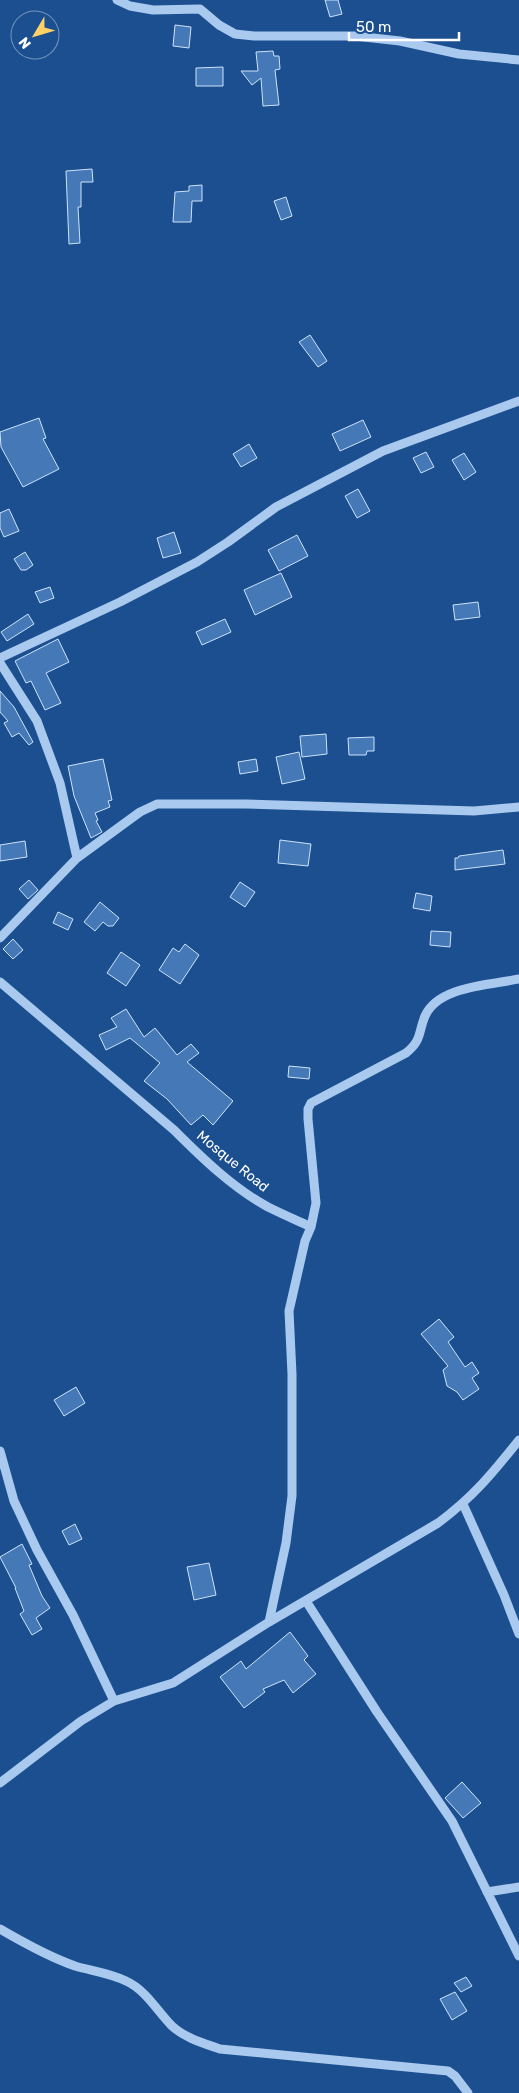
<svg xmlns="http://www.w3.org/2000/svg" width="519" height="2093" viewBox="0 0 519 2093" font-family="Rubik,sans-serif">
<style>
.building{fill:#4478b7;stroke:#cfe3fa}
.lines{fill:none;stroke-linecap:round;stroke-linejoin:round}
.minor{stroke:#a9c9ee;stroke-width:9}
.labels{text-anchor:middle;stroke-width:4.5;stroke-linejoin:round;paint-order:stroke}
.street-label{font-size:14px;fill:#fff;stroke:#1b4f8f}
</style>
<rect width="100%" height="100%" fill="#1b4f8f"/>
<!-- building -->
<path class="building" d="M325,0H338L342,14L330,17Z
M175,25L191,27L189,48L173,46Z
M273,51L274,56H279L280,69L275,70L279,105L263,106L261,78L252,85L241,71H258L256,52Z
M223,67V86H196V68Z
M92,169L93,182H81V207H78L80,243L69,244L66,171Z
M202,185V201H192L191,222H173L175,192L189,191V186Z
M286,197L292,216L281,220L274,201Z
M310,335L327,361L318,367L299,342Z
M39,418L46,438L43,439L59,469L23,487L1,447L0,432Z
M363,420L371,437L340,451L332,434Z
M249,444L257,458L241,467L233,454Z
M426,452L434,467L421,473L413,458Z
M464,453L476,472L464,480L452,460Z
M358,489L370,511L357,518L345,496Z
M9,509L19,531L4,537L0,528V513Z
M174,532L181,553L163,558L157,538Z
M297,535L308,556L279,571L268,550Z
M25,552L33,565L26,570H21L14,559Z
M281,573L292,597L255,615L244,590Z
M50,587L54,598L40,603L35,592Z
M478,602L480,617L455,620L453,605Z
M28,614L34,624L7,641L1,632Z
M225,619L231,632L202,645L196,632Z
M58,639L69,662L46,673L61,703L45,710L31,681L26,683L15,661Z
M0,691L14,707L33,742L29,745L19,733L12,737L4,723L8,721L0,712Z
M326,734L327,754L302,757L300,736Z
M374,737V751H367L366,755H349L348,738Z
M299,752L305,779L282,784L276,757Z
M103,759L112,800L108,801L110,807L95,813L98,820L96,821L102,832L91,838L74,796L68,766Z
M256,759L258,771L240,774L238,762Z
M280,840L311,844L308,866L278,863Z
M25,841L27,857L0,861V845Z
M503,850L505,864L455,870V858H458L459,856Z
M29,880L38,890L28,899L19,889Z
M240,882L255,892L245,907L230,897Z
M416,893L432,896L430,911L413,908Z
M100,902L119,918L113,926H108L103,922L95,931L84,922Z
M58,912L73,919L68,930L53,923Z
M431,931L451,932L450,947L430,945Z
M13,939L23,950L13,959L3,949Z
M185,944L199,955L180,984L159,970L173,948L179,952Z
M121,952L140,965L126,986L107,973Z
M126,1009L144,1037L155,1028L177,1055L191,1044L199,1053L187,1062L233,1101L213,1125L203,1115L191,1125L167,1099L144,1081L160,1063L130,1038L106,1050L99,1035L117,1027L111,1018Z
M289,1066L310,1068L309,1079L288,1077Z
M439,1319L454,1337L448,1342L465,1367L472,1362L479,1373L472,1378L479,1389L463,1400L457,1392L447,1386L443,1370L448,1366L421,1334Z
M76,1387L85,1403L64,1416L54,1400Z
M75,1524L82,1539L69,1545L62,1531Z
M22,1544L32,1564L29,1565L42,1596L50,1608L36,1618L42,1629L32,1635L20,1614L24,1611L15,1588H16L0,1557Z
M209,1563L216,1595L194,1600L187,1567Z
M290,1632L308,1656L304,1660L316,1674L293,1693L284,1680L263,1689L265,1692L244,1708L220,1677L241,1661L246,1669Z
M462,1782L481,1803L463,1818L445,1798Z
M466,1977L472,1986L461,1992L454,1983Z
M455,1992L467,2011L452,2020L440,1999Z"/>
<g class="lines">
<!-- minor -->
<path class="minor" d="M117,0L130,6L153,10L200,9L219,25L235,34L254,36H355L400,41L459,54L519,60
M0,658L120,602L197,562L228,542L276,507L383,451L519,401
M0,663L37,721L60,783L77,858L0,938
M77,858L140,812L157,804H245L474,811L519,807
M0,982L174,1130C202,1158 233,1188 268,1207C282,1214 296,1220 311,1227L305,1241L289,1311L292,1374V1496L286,1543L269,1622
M311,1227L316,1203L308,1119V1109L311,1103L406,1053C422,1040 418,1033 425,1016C438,986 490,985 519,979
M0,1451L14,1501L37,1550L73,1615L114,1701
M463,1504L504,1595L519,1634
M306,1601L377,1712L452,1821L519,1956
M0,1783L81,1721L114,1701L173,1683L269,1622L438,1523C473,1497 492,1474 519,1440
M487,1892L519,1887
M0,1929C24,1943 49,1957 75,1966C92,1971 110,1973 126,1981C146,1990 157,2011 172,2026C185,2038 203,2043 220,2049L448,2071L455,2076L468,2093"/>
</g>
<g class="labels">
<!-- street labels -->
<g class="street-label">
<text transform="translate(233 1161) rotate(39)" y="5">Mosque Road</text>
</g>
</g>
<!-- north arrow -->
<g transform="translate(35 35) rotate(232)"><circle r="24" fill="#1b4f8f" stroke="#7695bc"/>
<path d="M0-4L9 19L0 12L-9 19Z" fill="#ffd166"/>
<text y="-8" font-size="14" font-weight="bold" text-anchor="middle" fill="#ffffff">N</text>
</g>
<!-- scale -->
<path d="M349 32v8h110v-8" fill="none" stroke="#ffffff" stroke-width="2.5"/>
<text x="356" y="32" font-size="15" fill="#ffffff" stroke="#1b4f8f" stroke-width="4" paint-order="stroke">50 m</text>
</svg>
